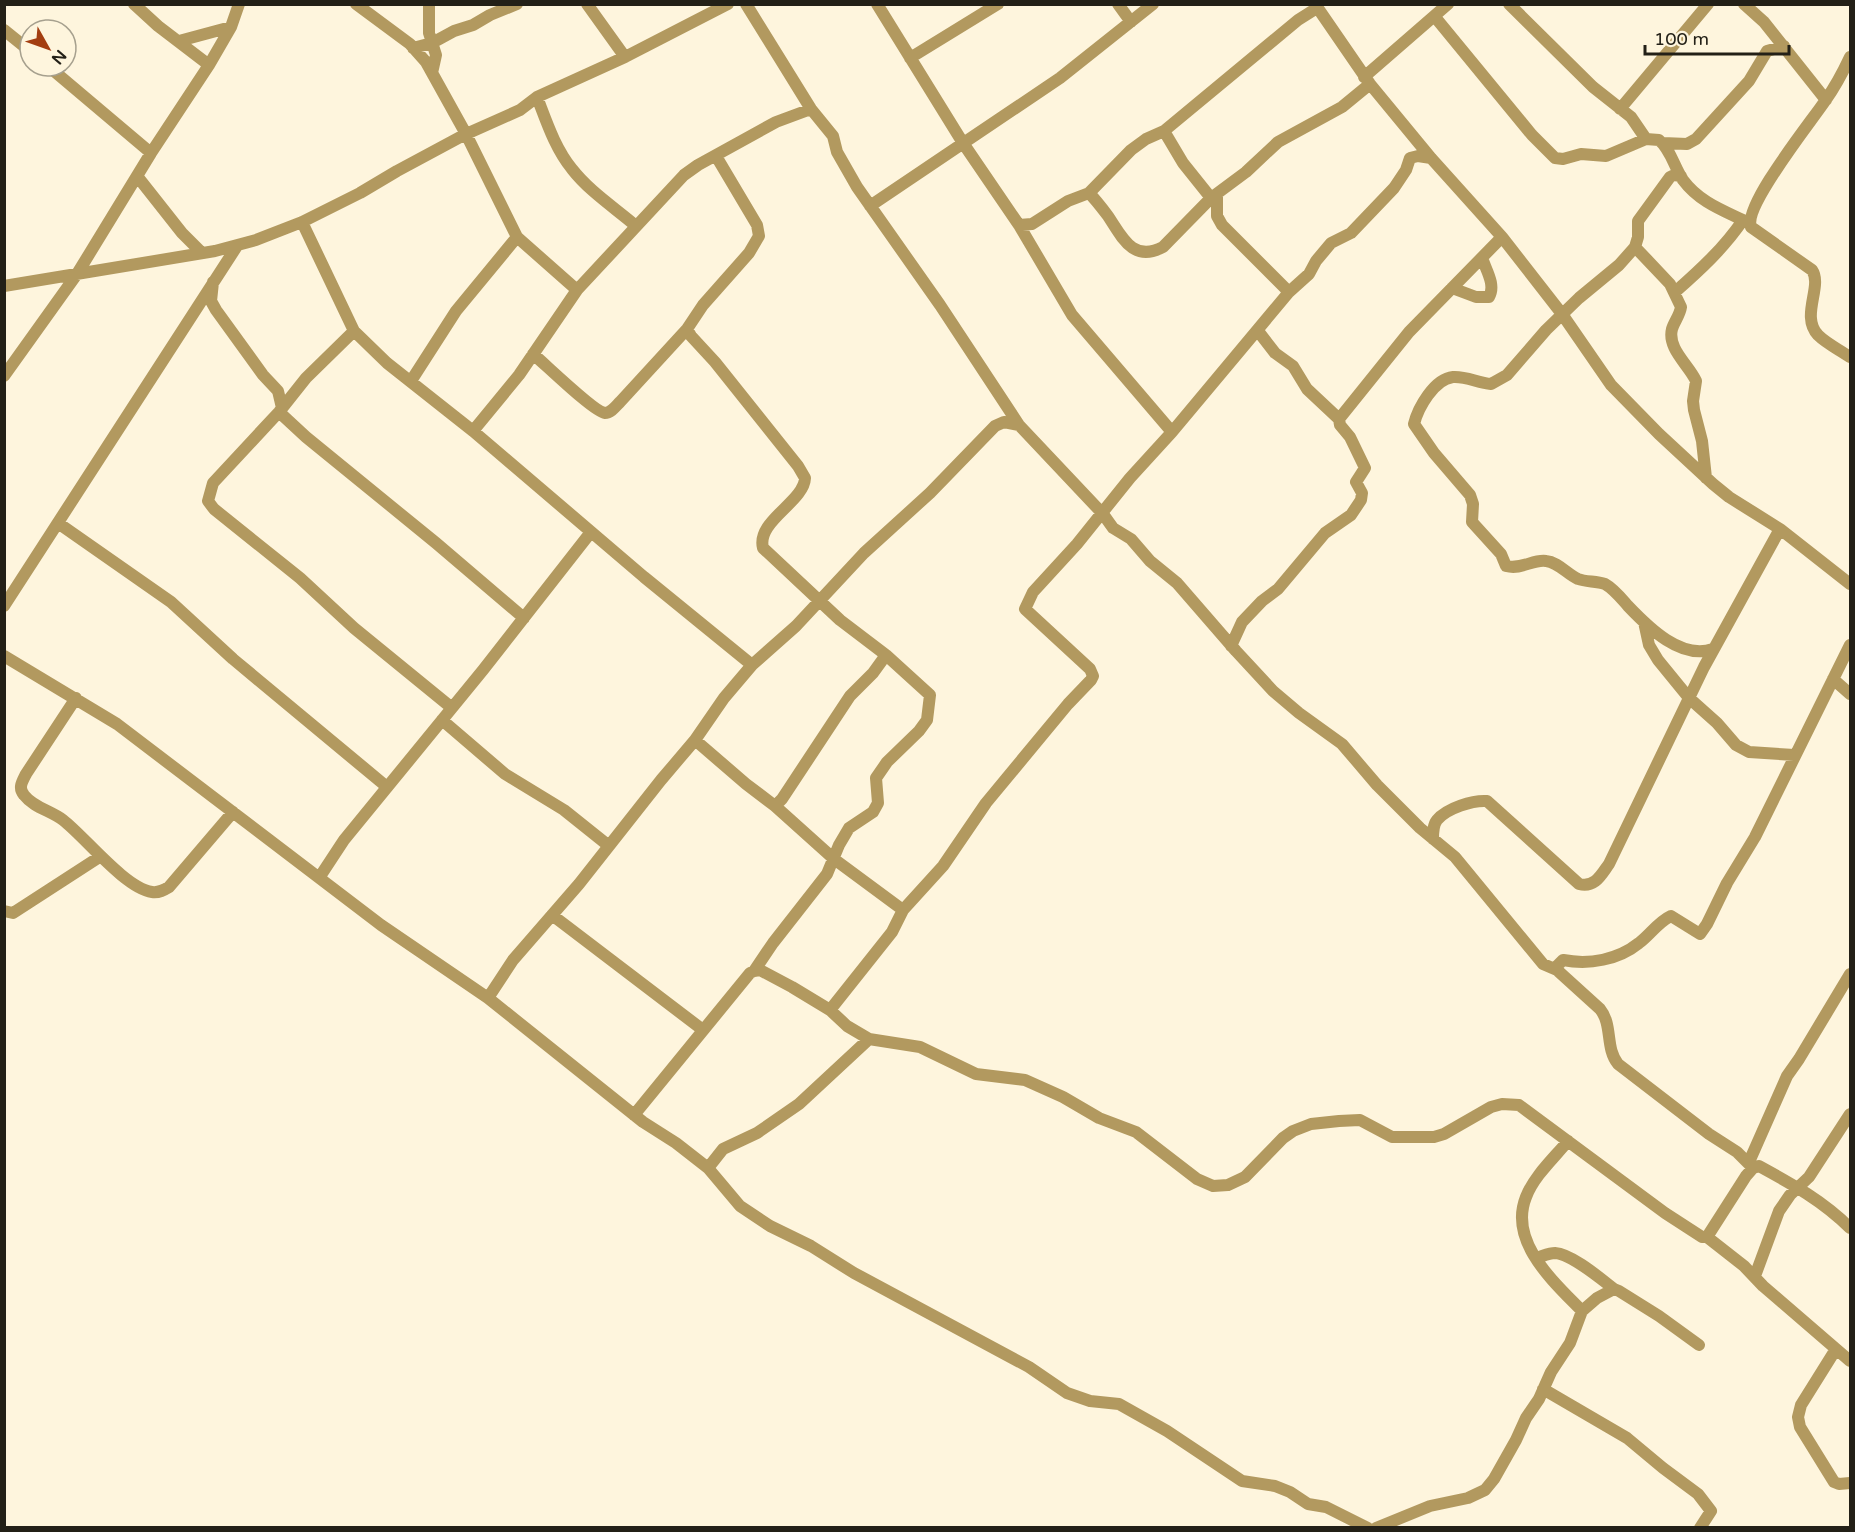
<svg xmlns="http://www.w3.org/2000/svg" width="1855" height="1532" viewBox="0 0 1855 1532" font-family="'Varela Round',sans-serif">
<style>
.lines{fill:none;stroke-linecap:round;stroke-linejoin:round}
.minor{stroke:#b2995f;stroke-width:12}
</style>
<rect width="100%" height="100%" fill="#fef5dd"/>
<g class="lines">
<!-- minor -->
<path class="minor" d="M134,4L158,26L209,65
M356,4L410,44L426,62L466,134L517,237L577,290
M429,4V33L436,55L432,73
M587,4L625,57
M746,4L811,109L833,136L837,152L857,187L940,305L1019,425L1103,514L1113,528L1131,539L1150,561L1177,583L1236,651L1273,691L1299,713L1342,744L1377,785L1420,828L1455,857L1543,964L1557,970L1600,1009C1613,1025 1605,1048 1618,1064L1709,1134L1737,1152L1753,1168
M877,4L963,143L1019,225L1072,315L1172,432
M1118,4L1131,22
M1315,4L1370,84L1431,158L1502,237L1562,314L1611,385L1659,434L1713,484L1729,497L1780,529L1850,584
M1509,4L1593,87L1631,117L1646,139
M1744,4L1764,22L1826,100
M1435,17L1532,135L1555,158L1563,159L1581,154L1606,156L1646,139L1659,140C1671,150 1674,167 1683,180C1700,203 1725,211 1749,223
M4,30L30,51
M179,41L231,27
M413,48L432,43L454,31L473,25L490,15L517,4
M1850,57C1843,72 1835,87 1825,101C1811,122 1743,206 1751,227L1812,270C1823,286 1800,316 1818,335C1827,344 1840,350 1850,357
M910,58L998,4
M48,66L151,153
M1364,77L1448,4
M537,97C547,123 555,148 572,169C589,191 615,208 636,226
M1620,109L1708,4
M1164,131L1183,163L1211,198
M1663,143L1687,144L1696,139L1749,81L1767,51L1784,46
M716,156L757,225L759,236L749,253L703,305L687,329L691,336L715,362L798,466L805,478C804,502 756,521 763,548L840,620L886,655L930,695L927,720L919,731L887,762L876,778L878,803L873,812L849,828L839,845L827,874L773,943L754,971
M137,176L182,233L202,253
M1681,176L1674,175L1670,177L1638,221V237L1635,247L1619,265L1579,298L1546,330L1507,375L1491,384C1478,383 1466,376 1453,377C1434,379 1418,408 1414,424L1434,453L1470,495L1473,504L1472,522L1501,554L1506,566C1522,570 1533,559 1546,561C1558,562 1567,574 1578,579C1586,582 1596,581 1605,584C1614,589 1621,598 1628,606C1649,628 1681,660 1713,649
M1089,193C1096,200 1102,208 1108,216C1122,237 1133,263 1163,247L1211,198L1246,172L1278,142L1342,107L1370,84
M1217,194V216L1222,225L1289,292
M870,206L1060,78L1153,4
M302,222L354,331L387,363L473,431L644,577L752,665
M1019,225L1032,224L1068,201L1089,193L1131,150L1146,139L1164,131L1298,20L1317,8
M1635,247L1670,284L1681,307C1680,315 1674,322 1672,329C1667,349 1689,365 1696,381L1693,401L1694,410L1702,441L1706,478
M213,282L211,301L216,310L263,375L278,391L282,408
M4,286L215,251L256,240L302,222L360,193L397,171L464,135L520,110L537,97L625,57L728,4
M1452,288L1476,297H1489C1496,285 1486,270 1482,258
M1675,292C1700,270 1724,248 1743,220
M354,331L306,378L279,412L213,483L208,501L214,509L300,578L354,628L452,708
M1258,331L1275,353L1293,366L1307,389L1339,419
M533,354C544,363 594,412 605,413C611,413 616,406 620,402L687,329
M4,376L77,274L151,153L209,65L231,27L239,4
M411,381L456,311L517,237
M279,412L306,437L436,543L524,618
M473,431L519,375L577,290L684,175L698,165L776,122L811,109
M58,523L171,602L233,659L387,787
M4,606L237,246
M1644,622L1649,645L1658,660L1689,698L1717,723L1736,745L1749,752L1794,755
M1231,646L1242,622L1262,601L1278,589L1325,533L1351,515L1361,500L1362,493L1356,482L1365,468L1350,437L1340,425L1339,419L1409,332L1502,237
M4,656L117,724L381,925L488,998L643,1122L676,1143L708,1168L740,1206L770,1226L811,1246L854,1273L1029,1367L1067,1393L1090,1401L1119,1404L1167,1431L1242,1481L1275,1486L1290,1492L1308,1504L1326,1507L1368,1528
M1833,679L1850,694
M76,698L26,774C22,782 18,788 24,795C33,807 51,811 63,820C85,837 125,888 152,892C159,893 164,890 169,887L233,812
M442,720L505,774L564,810L609,846
M695,740L746,784L775,806L834,859L903,910
M775,806L782,799L850,696L873,673L886,655
M1433,839C1433,832 1433,825 1437,820C1447,808 1473,800 1487,801L1579,884C1595,888 1601,875 1609,864L1704,667L1780,529
M319,878L344,840L483,670L591,532
M4,911L13,913L101,856
M552,915L703,1030
M1555,968L1563,960C1589,965 1618,960 1639,943C1650,935 1658,922 1671,916L1700,934L1707,924L1727,883L1755,837L1850,645
M488,998L513,960L579,884L661,780L695,740L724,698L752,665L796,626L864,553L930,493L995,426L1004,422L1019,425
M830,1010L892,932L903,910L943,866L986,803L1068,704L1091,680L1093,676L1090,669L1025,609L1033,592L1077,544L1130,478L1172,432L1289,292L1309,274L1316,261L1331,243L1351,233L1394,188L1406,170L1410,158L1418,156L1431,158
M634,1115L750,973L754,971L760,970L792,987L830,1010L847,1026L869,1039L920,1047L976,1074L1025,1080L1063,1097L1099,1118L1136,1132L1197,1179L1213,1186L1228,1185L1245,1177L1283,1138L1293,1131L1311,1124L1339,1121L1360,1120L1392,1137H1434L1444,1134L1491,1107L1502,1104L1519,1105L1665,1213L1702,1237H1707L1746,1176L1753,1168L1759,1166C1792,1184 1823,1201 1850,1228
M1568,1141C1554,1158 1534,1176 1526,1197C1508,1242 1554,1282 1582,1311
M1749,1162L1787,1076L1799,1059L1850,974
M708,1168L723,1149L757,1133L799,1104L869,1039
M1707,1237L1744,1266L1763,1286L1850,1361
M1536,1258C1543,1256 1549,1253 1555,1253C1572,1254 1601,1279 1614,1289
M1755,1276L1779,1211L1790,1195L1809,1177L1850,1114
M1836,1349L1801,1405L1798,1417L1800,1427L1834,1482L1839,1484L1850,1483
M1543,1389L1627,1438L1663,1468L1698,1494L1711,1511L1700,1528
M1376,1528L1430,1506L1468,1498L1485,1490L1494,1479L1516,1440L1526,1418L1539,1399L1551,1372L1570,1343L1582,1311L1597,1298L1614,1289L1619,1291L1659,1316L1699,1345"/>
</g>
<!-- border -->
<rect width="1855" height="1532" fill="none" stroke="#232017" stroke-width="12"/>
<!-- north arrow -->
<g transform="translate(48 48) rotate(130)"><circle r="28" fill="#fef5dd" stroke="#a6a08e" stroke-width="1.5"/>
<path d="M0-4.5L10 22L0 15L-10 22Z" fill="#a33e11"/>
<text y="-9" font-size="16" font-weight="bold" text-anchor="middle" fill="#232017">N</text>
</g>
<!-- scale -->
<path d="M1645 45v9h144v-9" fill="none" stroke="#232017" stroke-width="3"/>
<text x="1654" y="45" font-size="18" fill="#232017" stroke="#fef5dd" stroke-width="4.5" paint-order="stroke">100 m</text>
</svg>
